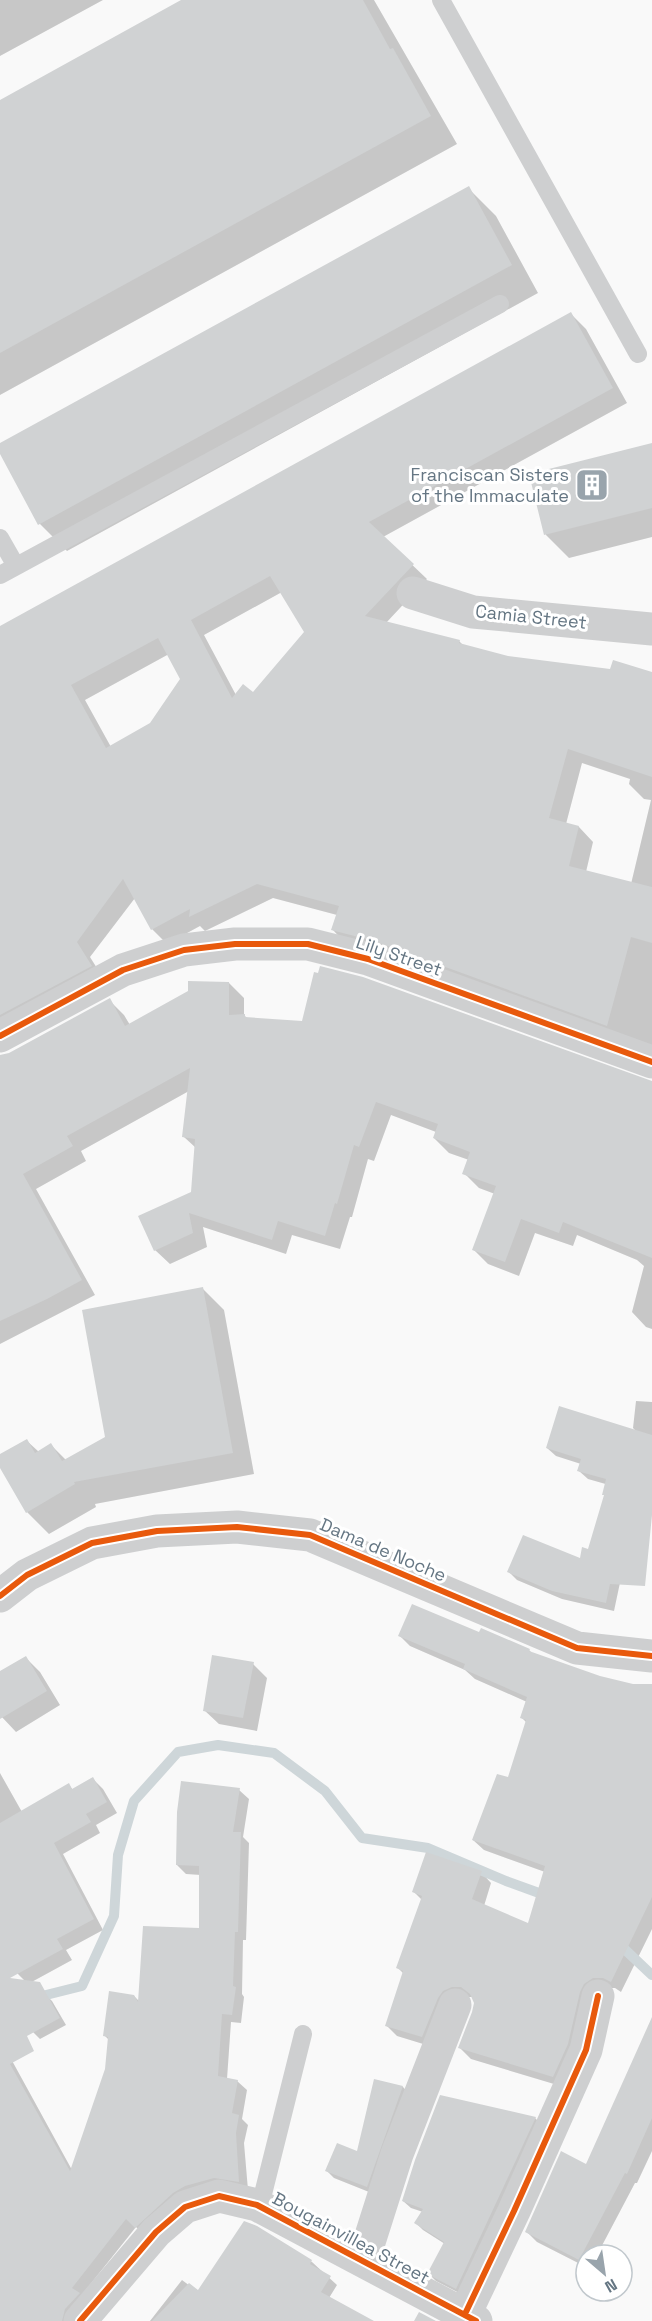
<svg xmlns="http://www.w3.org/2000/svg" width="652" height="2321" viewBox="0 0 652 2321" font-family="'Space Grotesk',sans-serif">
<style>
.shadow{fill:#0003;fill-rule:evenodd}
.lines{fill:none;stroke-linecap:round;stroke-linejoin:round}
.stream{stroke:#ced6d9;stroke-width:10}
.building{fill:#d0d2d3;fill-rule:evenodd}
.lane{stroke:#cecfd0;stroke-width:18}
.street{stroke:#cecfd0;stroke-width:33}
.cycleway-casing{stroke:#fff;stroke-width:10}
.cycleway{stroke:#e8590c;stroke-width:6}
.labels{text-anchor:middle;stroke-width:6;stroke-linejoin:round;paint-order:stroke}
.poi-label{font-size:18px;fill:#657683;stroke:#fff;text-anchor:end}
.street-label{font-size:18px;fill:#657683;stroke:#fff}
</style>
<rect width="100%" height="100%" fill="#f9f9f9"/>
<!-- shadow -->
<path class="shadow" d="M0,0H103L0,56Z
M184,0H374L457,144L0,395V102Z
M468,188L496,216L538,293L67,551L40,524L0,451V445Z
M571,314L586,329L627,403L383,537L427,579L386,623L459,641L464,646L508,657L611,671L652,673V1050L347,945L333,930L337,915L273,898L205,931L200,926L167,944L152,929L135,898L90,957L105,981L0,1040V627ZM282,592L306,632L253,694L236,695L204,635ZM169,654L182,679L152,724L111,747L85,700ZM582,763L630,779L629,784L644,799L651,800L631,884L586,872L593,842L579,827L566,824Z
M652,444V537L569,558L546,535L531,475Z
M229,983L244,998V1015L247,1018L652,1082V1329L646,1327L632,1312L644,1266L637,1260L577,1235L573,1246L535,1233L519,1276L488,1264L474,1250L495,1194L479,1188L464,1173L469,1160L449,1153L434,1138L436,1132L391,1115L374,1161L368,1159L352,1217H350L340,1249L292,1235L286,1254L203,1227L207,1247L170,1264L155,1250L192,1193L196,1148L184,1137L189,1091L81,1151L86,1161L36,1189L95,1295L0,1344V1056L9,1054L109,1000L124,1015L130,1025Z
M202,1288L224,1310L254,1474L95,1504L96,1507L49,1534L27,1512L0,1465V1456L27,1441L39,1452L51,1445L66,1460L107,1438Z
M636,1401L652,1402V1439L651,1436L614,1611L562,1599L517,1580L509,1572L581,1560L589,1550L609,1485L588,1479L579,1471L581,1464L556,1456L547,1448L636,1431L633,1428Z
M479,1634L529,1650L534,1655L599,1677L652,1691V1929L621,1992L615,1988H604L564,2087L471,2059L460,2048L474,2012L475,2003L473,1997H463L433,2047L397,2036L387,2026L404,1974L398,1968L422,1900L414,1892L481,1872L491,1883L484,1906L529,1925L545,1872L484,1850L473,1840L509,1779L527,1723L522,1718L527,1702L475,1679L465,1670L410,1646L400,1636Z
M26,1658L40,1672L60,1705L16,1732L0,1715V1673Z
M253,1664L267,1678L257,1731L219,1724L204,1710Z
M0,1773L22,1812L69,1785L73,1790L93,1779L103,1789L117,1813L96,1825L100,1833L63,1854L103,1930L66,1950L72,1960L28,1984L18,1974L0,1944Z
M239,1790L249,1799L243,1837L249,1843L246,1940H243L242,1994L244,1997L241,2023L231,2022L227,2079L237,2081L247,2090L242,2119L248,2125L244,2143L248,2190L145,2236L136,2227L81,2296L73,2321H0V2048L10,2057L72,2170L106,2069L109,2040L105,2036L134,1996L140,2002L201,1930V1875L186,1874L177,1865Z
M45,1994L52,2001L66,2025L40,2039L33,2032Z
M652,2042V2151L637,2183H635L597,2255H586V2267L537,2242L527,2232L587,2166Z
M375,2081L403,2087L410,2095L374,2194L334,2178L327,2171L358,2153Z
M535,2118L542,2125L463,2295L436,2281L429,2274L445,2244L423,2230L416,2223L423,2212L411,2208L403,2201Z
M257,2228L312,2262L337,2285L329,2298L371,2321H150L182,2280L198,2292Z"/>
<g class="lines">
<!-- stream -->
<path class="stream" d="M617,1942L652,1975
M34,1998L82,1986L114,1916L118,1855L134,1801L178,1752L218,1745L274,1753L325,1791L362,1838L428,1848L506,1881L550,1897"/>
</g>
<!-- building -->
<path class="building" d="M181,0H363L390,49L393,48L431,116L0,353V100Z
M469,186L512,265L38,525L0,454V443Z
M571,312L613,388L369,522L414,564L365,616L460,640L459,643L508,656L610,669L613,660L652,672V777L568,749L549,818L579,826L569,866L652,887V943L631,937L607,1026L374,941L331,930L339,906L257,884L189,917L190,909L151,930L123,879L77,942L92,966L0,1015V626ZM270,576L304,632L253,692L243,684L232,698L191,620ZM158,638L180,679L150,723L106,748L71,685Z
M652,443V508L544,535L529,474Z
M320,966L363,977L652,1081V1258L563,1222L559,1233L521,1219L505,1262L472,1250L496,1186L462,1174L470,1152L433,1138L438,1124L376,1102L359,1147L354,1145L337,1204L335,1203L325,1236L278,1221L272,1240L189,1213L193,1233L154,1251L138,1216L191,1192L195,1139L182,1137L190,1068L67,1136L73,1146L23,1174L82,1280L47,1299L0,1321V1055L9,1053L110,998L125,1026L188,991V981L229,982V1015L245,1014V1017L302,1021L314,972L318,973Z
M203,1287L233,1453L74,1482L75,1484L26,1513L0,1468V1454L27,1439L35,1453L51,1443L62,1461L105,1437L82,1310Z
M559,1406L652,1435V1515L645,1586L610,1584L606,1603L552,1591L507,1572L523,1535L580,1558L582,1547L588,1549L604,1495H602L606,1479L577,1471L581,1459L546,1448Z
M412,1604L479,1632L481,1628L530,1649L529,1651L600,1676L633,1684H652V1897L611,1982L603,1978H593L584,1984L580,1992L568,2044L553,2077L458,2048L472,2012L474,2003L470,1994L461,1987H452L443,1991L438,1998L422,2037L385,2026L403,1971L396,1968L422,1896L412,1892L426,1852L482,1871L472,1899L528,1923L545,1866L472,1840L497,1774L508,1777L526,1720L520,1718L527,1697L463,1669L465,1664L398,1636Z
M212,1655L254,1662L243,1718L203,1711Z
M26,1656L47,1691L0,1719V1671Z
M93,1777L107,1802L86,1814L91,1822L54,1843L94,1919L57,1939L63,1949L10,1978L40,1982L60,2018L27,2036L34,2051L10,2064L70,2171L105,2069L108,2037L103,2036L109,1991L134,1995L138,2002L143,1926L199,1928V1866L176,1865L177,1812L181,1781L240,1788L233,1832H241L238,1932H235L233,1986L236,1987L232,2015L222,2014L218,2076L238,2080L232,2113L239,2115L236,2133L239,2182L214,2178L185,2186L173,2193L135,2228L126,2219L72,2288L80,2293L65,2309L62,2321H0V1823L69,1783L72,1789Z
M652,2017V2118L627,2174L625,2173L579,2260L525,2232L561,2151L586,2164Z
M374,2079L403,2086L367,2187L325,2171L337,2143L357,2151Z
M440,2095L536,2117L456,2289L427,2274L444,2242L414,2223L423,2209L402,2201L415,2160Z
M244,2221L257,2226L312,2260L310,2264L331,2276L321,2292L374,2321H152L189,2283L198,2290Z
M419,2312L436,2321H414Z"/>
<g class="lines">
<!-- lane -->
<path class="lane" d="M441,0L638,354
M0,538L16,566
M0,575L500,304
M257,2205L263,2194L303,2034"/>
<!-- street -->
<path class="street" d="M413,593L473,612L652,629
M0,1036L123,970L184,950L235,944H308L368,959L652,1062
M0,1596L27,1575L92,1543L157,1531L237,1527L310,1535L577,1648L652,1656
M363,2261L397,2154L455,2005
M465,2314L514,2211L586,2050L598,1996
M80,2321L156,2232L185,2207L219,2196L257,2205L476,2321"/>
<!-- cycleway casing -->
<g class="cycleway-casing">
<path id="cycleway" d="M0,1036L123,970L184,950L235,944H308L368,959L652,1062
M0,1596L27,1575L92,1543L157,1531L237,1527L310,1535L577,1648L652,1656
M465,2314L514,2211L586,2050L598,1996
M80,2321L156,2232L185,2207L219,2196L257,2205L476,2321"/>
</g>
<!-- cycleway -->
<use href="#cycleway" class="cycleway"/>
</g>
<!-- icons -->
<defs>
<g id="building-square" transform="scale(1.725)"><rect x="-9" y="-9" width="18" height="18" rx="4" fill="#99a4ac" stroke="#fff"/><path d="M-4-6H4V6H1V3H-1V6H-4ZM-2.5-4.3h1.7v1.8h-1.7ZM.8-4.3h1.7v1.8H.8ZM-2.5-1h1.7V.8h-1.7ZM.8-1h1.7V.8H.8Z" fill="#fff"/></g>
</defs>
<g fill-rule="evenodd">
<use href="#building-square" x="592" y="485"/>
</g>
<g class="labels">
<!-- poi labels -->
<g class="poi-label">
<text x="569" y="481">Franciscan Sisters<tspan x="569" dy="21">of the Immaculate</tspan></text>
</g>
<!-- street labels -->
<g class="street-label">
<text transform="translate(531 617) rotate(6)" y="6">Camia Street</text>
<text transform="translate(399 956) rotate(19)" y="6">Lily Street</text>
<text transform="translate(383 1550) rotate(23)" y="6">Dama de Noche</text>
<text transform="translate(351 2238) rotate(28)" y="6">Bougainvillea Street</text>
</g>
</g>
<!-- north arrow -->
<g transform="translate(604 2273) rotate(151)"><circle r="28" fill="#ffffff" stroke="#c1c8cd" stroke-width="1.5"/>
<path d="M0-4.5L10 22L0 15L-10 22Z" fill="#99a4ac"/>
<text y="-9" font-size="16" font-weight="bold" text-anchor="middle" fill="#657683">N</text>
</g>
</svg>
